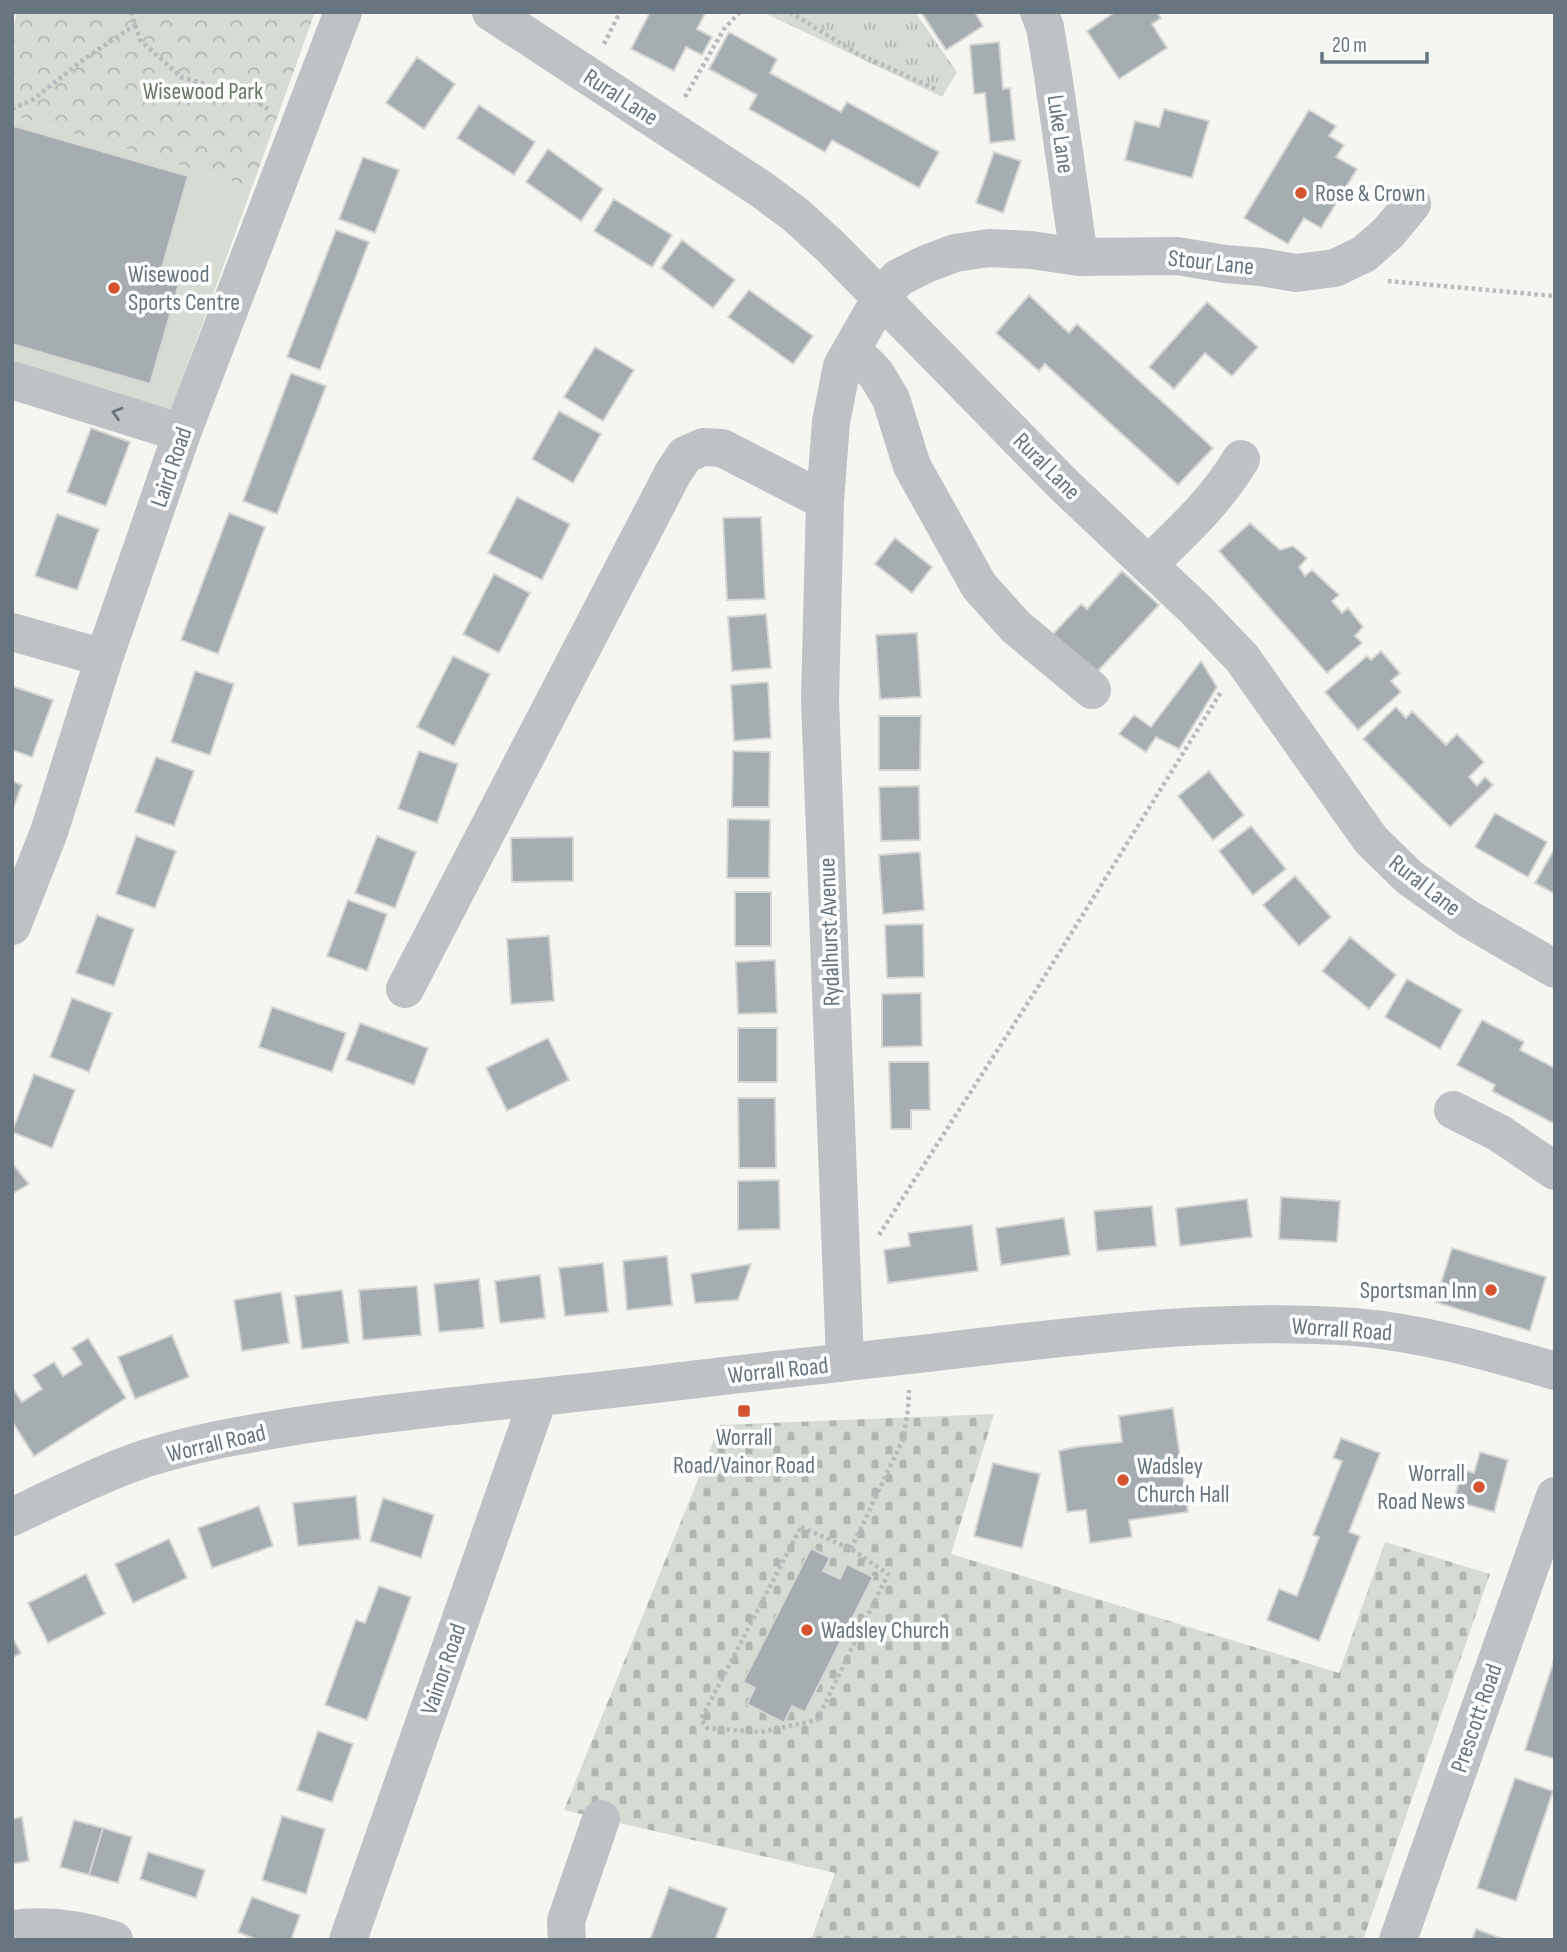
<svg xmlns="http://www.w3.org/2000/svg" width="1567" height="1952" viewBox="0 0 1567 1952" font-family="'Sofia Sans Condensed',sans-serif">
<style>
.grass{fill:url(#grass-tufts)}
.forest{fill:url(#forest-crowns)}
.cemetery{fill:url(#cemetery-stones)}
.pitch{fill:#d6dbd3}
.building{fill:#a5adb1;stroke:#d6d6d4;stroke-width:2}
.lines{fill:none;stroke-linecap:round;stroke-linejoin:round}
.path{stroke:#b8bbbd;stroke-width:4.5;stroke-dasharray:3.5 3.5;stroke-linecap:butt}
.minor{stroke:#bec2c5;stroke-width:38}
.oneway{stroke:#667580}
.poi-dot{fill:#d55331;stroke:#fff;stroke-width:2.5}
.labels{text-anchor:middle;stroke-width:7;stroke-linejoin:round;paint-order:stroke}
.park-label{font-size:24px;fill:#687864;stroke:#fff}
.street-label{font-size:24px;fill:#667580;stroke:#fff}
.poi-label{font-size:24px;fill:#667580;stroke:#fff;text-anchor:start}
</style>
<defs>
<pattern id="grass-tufts" width="24" height="20" patternUnits="userSpaceOnUse" patternTransform="scale(1.75)"><rect width="24" height="20" fill="#d6dbd3"/><path d="M3 7l-1-3M5 7V3M7 7l1-3M15 17l-1-3M17 17v-4M19 17l1-3" fill="none" stroke="#b1b6b0"/></pattern>
<pattern id="forest-crowns" width="20" height="18" patternUnits="userSpaceOnUse" patternTransform="scale(1.75)"><rect width="20" height="18" fill="#d6dbd3"/><path d="M2 6a3 3 0 1 1 6 0M12 15a3 3 0 1 1 6 0" fill="none" stroke="#b1b6b0"/></pattern>
<pattern id="cemetery-stones" width="16" height="16" patternUnits="userSpaceOnUse" patternTransform="scale(1.75)"><rect width="16" height="16" fill="#d6dbd3"/><path d="M2 7V4a2 2 0 0 1 4 0v3zM10 15v-3a2 2 0 0 1 4 0v3z" fill="#b1b6b0"/></pattern>
</defs>
<rect width="100%" height="100%" fill="#f5f5f1"/>
<!-- grass -->
<path class="grass" d="M762,12H915L957,72L942,97Z"/>
<!-- forest -->
<path class="forest" d="M17,12H315L252,187L12,115V34Z"/>
<!-- cemetery -->
<path class="cemetery" d="M994,1414L951,1554L1339,1673L1385,1542L1490,1574L1363,1940H811L835,1873L564,1810L720,1425Z"/>
<!-- pitch -->
<path class="pitch" d="M12,115L252,187L162,435L12,390Z"/>
<!-- building -->
<path class="building" d="M650,12H706L697,29L712,37L702,55L686,47L674,71L631,49Z
M921,12H975L983,26L946,50Z
M1115,12H1157L1161,18L1152,24L1167,48L1119,79L1087,31Z
M729,32L777,59L770,73L841,112L847,102L939,152L919,188L832,140L825,152L749,109L757,95L709,69Z
M999,42L1003,89L1010,88L1015,140L990,143L985,93L974,94L970,45Z
M417,57L455,84L424,129L386,103Z
M479,105L535,142L514,175L457,138Z
M1164,109L1209,121L1192,178L1125,160L1135,121L1159,127Z
M1309,110L1336,126L1329,136L1344,145L1336,157L1357,169L1321,228L1304,218L1288,244L1244,218Z
M14,126L188,176L162,268L182,273L150,384L12,344V133Z
M548,149L603,189L581,221L526,182Z
M994,152L1021,161L1003,213L976,203Z
M363,157L399,170L375,233L339,219Z
M614,199L672,235L652,267L594,231Z
M336,230L369,242L320,370L287,357Z
M682,240L735,280L713,308L661,268Z
M749,290L813,336L793,364L728,317Z
M1029,295L1069,333L1077,324L1213,448L1178,485L1045,364L1039,371L996,333Z
M1207,302L1258,347L1232,376L1205,353L1174,389L1149,367Z
M595,347L634,370L603,421L564,397Z
M291,373L326,386L277,514L243,501Z
M559,411L601,434L573,483L532,459Z
M91,428L130,442L106,506L67,492Z
M517,497L570,524L542,580L488,553Z
M229,513L265,527L218,654L181,640Z
M57,514L99,529L77,590L35,576Z
M761,517L765,599L727,600L723,518Z
M1250,523L1280,550L1293,546L1307,558L1299,567L1305,576L1312,570L1339,595L1332,601L1342,613L1348,608L1363,627L1355,636L1362,643L1327,673L1219,551Z
M895,538L932,567L912,593L875,564Z
M1122,571L1159,605L1096,673L1053,634L1081,604L1087,609Z
M494,574L530,593L499,653L463,634Z
M766,614L771,668L732,671L728,617Z
M917,633L921,697L880,699L876,635Z
M1381,651L1400,673L1391,681L1401,692L1358,730L1325,692L1367,656L1371,660Z
M453,656L490,674L454,746L417,727Z
M1201,661L1217,687L1179,749L1156,737L1146,752L1119,734L1134,715L1151,727Z
M195,671L234,684L210,755L171,742Z
M768,682L771,738L734,741L731,685Z
M12,686L53,700L32,757L12,750Z
M1396,707L1406,718L1412,711L1446,745L1457,734L1484,762L1469,777L1477,786L1485,777L1493,785L1450,827L1363,739Z
M879,716H921L920,770H879Z
M419,751L458,764L437,823L398,809Z
M733,751L770,752L769,807H732Z
M156,757L194,771L174,826L135,812Z
M1209,771L1244,815L1213,840L1178,796Z
M12,781L22,785L12,811Z
M919,786L920,840L881,841L879,787Z
M1495,813L1547,842L1528,877L1475,847Z
M728,819L770,820L769,878H727Z
M1251,826L1286,869L1253,895L1219,851Z
M136,836L176,851L155,908L116,894Z
M377,836L416,852L395,908L355,893Z
M573,837V881L512,882L511,838Z
M1555,848V894L1535,883Z
M920,852L924,910L883,914L879,855Z
M1295,876L1331,917L1299,946L1263,905Z
M735,892H771V946H735Z
M348,900L387,914L367,971L327,956Z
M97,915L134,929L114,986L76,973Z
M923,924L924,977L887,978L885,925Z
M549,936L554,1001L511,1004L507,939Z
M1350,937L1396,975L1369,1009L1322,971Z
M775,960L777,1013L738,1014L736,962Z
M1407,979L1462,1010L1440,1049L1385,1017Z
M921,993L922,1046L882,1047V994Z
M72,998L112,1013L89,1072L50,1057Z
M272,1007L346,1033L332,1072L259,1047Z
M1482,1020L1524,1042L1520,1050L1555,1068V1124L1492,1091L1495,1085L1457,1065Z
M360,1023L428,1048L414,1085L346,1060Z
M738,1028H777V1082H738Z
M548,1038L569,1080L507,1111L486,1068Z
M889,1062H929L930,1110H911V1129H891Z
M34,1074L75,1090L52,1148L12,1132Z
M738,1098H775L776,1168H739Z
M12,1163L29,1184L12,1194Z
M779,1180L780,1229L738,1230V1181Z
M1281,1197L1340,1201L1337,1242L1279,1239Z
M1247,1199L1252,1237L1180,1246L1176,1208Z
M1152,1206L1156,1246L1097,1251L1094,1211Z
M1064,1218L1070,1255L1001,1265L996,1228Z
M972,1225L978,1271L888,1283L884,1250L910,1246L908,1233Z
M1452,1248L1546,1277L1530,1331L1435,1302Z
M667,1256L672,1305L627,1310L623,1261Z
M603,1263L608,1312L565,1316L559,1268Z
M751,1264L738,1300L695,1303L691,1274Z
M540,1275L545,1318L500,1323L495,1281Z
M479,1279L484,1328L439,1332L434,1284Z
M417,1286L421,1335L363,1340L359,1290Z
M342,1290L349,1343L302,1349L295,1296Z
M281,1292L289,1343L242,1351L234,1300Z
M172,1335L189,1377L135,1399L118,1357Z
M88,1338L126,1398L34,1456L12,1421V1387L22,1402L42,1389L33,1375L54,1362L63,1376L82,1364L72,1348Z
M1173,1408L1188,1512L1129,1520L1132,1537L1090,1543L1086,1510L1067,1512L1059,1451L1076,1447L1122,1442L1119,1416Z
M1341,1438L1380,1453L1349,1532L1360,1536L1319,1641L1267,1620L1279,1589L1297,1596L1319,1537L1313,1535L1342,1461L1333,1458Z
M1480,1452L1508,1460L1494,1512L1454,1501L1462,1469L1474,1473Z
M993,1463L1040,1474L1022,1548L974,1536Z
M356,1496L360,1539L298,1546L293,1503Z
M383,1498L434,1515L421,1558L370,1541Z
M259,1506L273,1546L212,1568L198,1528Z
M169,1539L187,1578L133,1603L115,1564Z
M811,1548L830,1558L823,1571L840,1579L847,1564L873,1577L805,1712L792,1706L784,1723L747,1704L755,1688L743,1682Z
M86,1574L105,1614L48,1643L28,1603Z
M379,1586L411,1597L367,1720L325,1705L356,1620L365,1623Z
M12,1637L21,1653L12,1658Z
M1555,1657V1759L1525,1750Z
M318,1731L353,1744L332,1802L297,1790Z
M1515,1778L1553,1791L1516,1901L1477,1888Z
M282,1816L325,1829L306,1894L262,1880Z
M22,1817L29,1861L12,1864V1819Z
M74,1820L103,1828L89,1875L60,1867Z
M103,1828L132,1837L118,1883L89,1875Z
M148,1852L205,1870L196,1898L140,1879Z
M669,1887L727,1908L715,1940H650Z
M252,1897L300,1915L291,1940H257L238,1932Z
M1476,1929L1506,1940H1472Z"/>
<g class="lines">
<!-- path -->
<path class="path" d="M131,12L140,40L181,77L247,96L268,109
M790,12L856,53L938,90
M604,44L620,12
M685,97L724,29L740,12
M12,109L34,99L84,59L135,25
M1388,281L1555,296
M879,1235L1038,987L1221,692
M801,1527L851,1549L888,1574L817,1720L761,1732L707,1728L701,1719Z
M851,1549L903,1439L908,1410L909,1390"/>
<!-- minor -->
<path class="minor" d="M491,12L761,189L796,215L831,247L1061,482L1196,610L1242,658L1371,840L1410,878L1467,918L1555,969
M1039,12L1045,27L1053,75L1079,257
M852,349L876,374L891,399L912,466L979,586L1016,627L1092,690
M12,380L182,433
M1149,564C1184,530 1216,501 1241,459
M12,632L104,658
M12,926L49,832L104,658L182,433L343,12
M405,989L673,473L685,455L703,447L722,448L825,501
M1453,1110L1499,1133L1555,1171
M845,1362L820,700L825,501L831,422L842,366L881,298L898,278L926,264L955,253L989,248L1031,250L1079,257L1177,256L1225,264L1261,267L1296,273L1335,268L1364,254L1388,233L1412,204
M12,1517C50,1499 88,1480 127,1465C180,1445 241,1435 296,1426C413,1408 531,1399 648,1385C750,1372 852,1362 954,1350C1087,1335 1221,1317 1355,1327C1423,1333 1490,1352 1555,1371
M12,1929C48,1924 80,1929 114,1940
M348,1940L538,1399
M567,1940L566,1921L601,1819
M1398,1940L1555,1496"/>
</g>
<!-- one-way arrows -->
<defs><path id="oneway-chevron" d="M-2-3.5L2.5 0L-2 3.5" fill="none" stroke-width="1.6" stroke-linecap="round" stroke-linejoin="round" transform="scale(1.75)"/></defs>
<use class="oneway" href="#oneway-chevron" transform="translate(117 413) rotate(-163)"/>
<!-- markers -->
<g class="poi-dot">
<circle cx="1301" cy="193" r="7"/>
<circle cx="114" cy="288" r="7"/>
<circle cx="1491" cy="1290" r="7"/>
<rect x="737" y="1404" width="14" height="14" rx="3.5"/>
<circle cx="1123" cy="1480" r="7"/>
<circle cx="1479" cy="1487" r="7"/>
<circle cx="807" cy="1630" r="7"/>
</g>
<g class="labels">
<!-- park labels -->
<g class="park-label">
<text x="203" y="99">Wisewood Park</text>
</g>
<!-- street labels -->
<g class="street-label">
<text transform="translate(621 97) rotate(33)" y="8">Rural Lane</text>
<text transform="translate(1061 134) rotate(82)" y="8">Luke Lane</text>
<text transform="translate(1211 262) rotate(6)" y="8">Stour Lane</text>
<text transform="translate(1047 466) rotate(45)" y="8">Rural Lane</text>
<text transform="translate(171 467) rotate(-71)" y="8">Laird Road</text>
<text transform="translate(1425 885) rotate(38)" y="8">Rural Lane</text>
<text transform="translate(829 932) rotate(-92)" y="8">Rydalhurst Avenue</text>
<text transform="translate(1342 1329) rotate(4)" y="8">Worrall Road</text>
<text transform="translate(778 1370) rotate(-6)" y="8">Worrall Road</text>
<text transform="translate(216 1443) rotate(-13)" y="8">Worrall Road</text>
<text transform="translate(443 1669) rotate(-71)" y="8">Vainor Road</text>
<text transform="translate(1476 1718) rotate(-71)" y="8">Prescott Road</text>
</g>
<!-- poi labels -->
<g class="poi-label">
<text x="1315" y="201">Rose &amp; Crown</text>
<text x="128" y="282">Wisewood<tspan x="128" dy="28">Sports Centre</tspan></text>
<text x="1477" y="1298" text-anchor="end">Sportsman Inn</text>
<text x="744" y="1445" text-anchor="middle">Worrall<tspan x="744" dy="28">Road/Vainor Road</tspan></text>
<text x="1137" y="1474">Wadsley<tspan x="1137" dy="28">Church Hall</tspan></text>
<text x="1465" y="1481" text-anchor="end">Worrall<tspan x="1465" dy="28">Road News</tspan></text>
<text x="821" y="1638">Wadsley Church</text>
</g>
</g>
<!-- border -->
<rect width="1567" height="1952" fill="none" stroke="#667580" stroke-width="28"/>
<!-- scale -->
<path d="M1322 52v10h105v-10" fill="none" stroke="#667580" stroke-width="3.5"/>
<text x="1332" y="52" font-size="21" fill="#667580" stroke="#ffffff" stroke-width="5" paint-order="stroke">20 m</text>
</svg>
